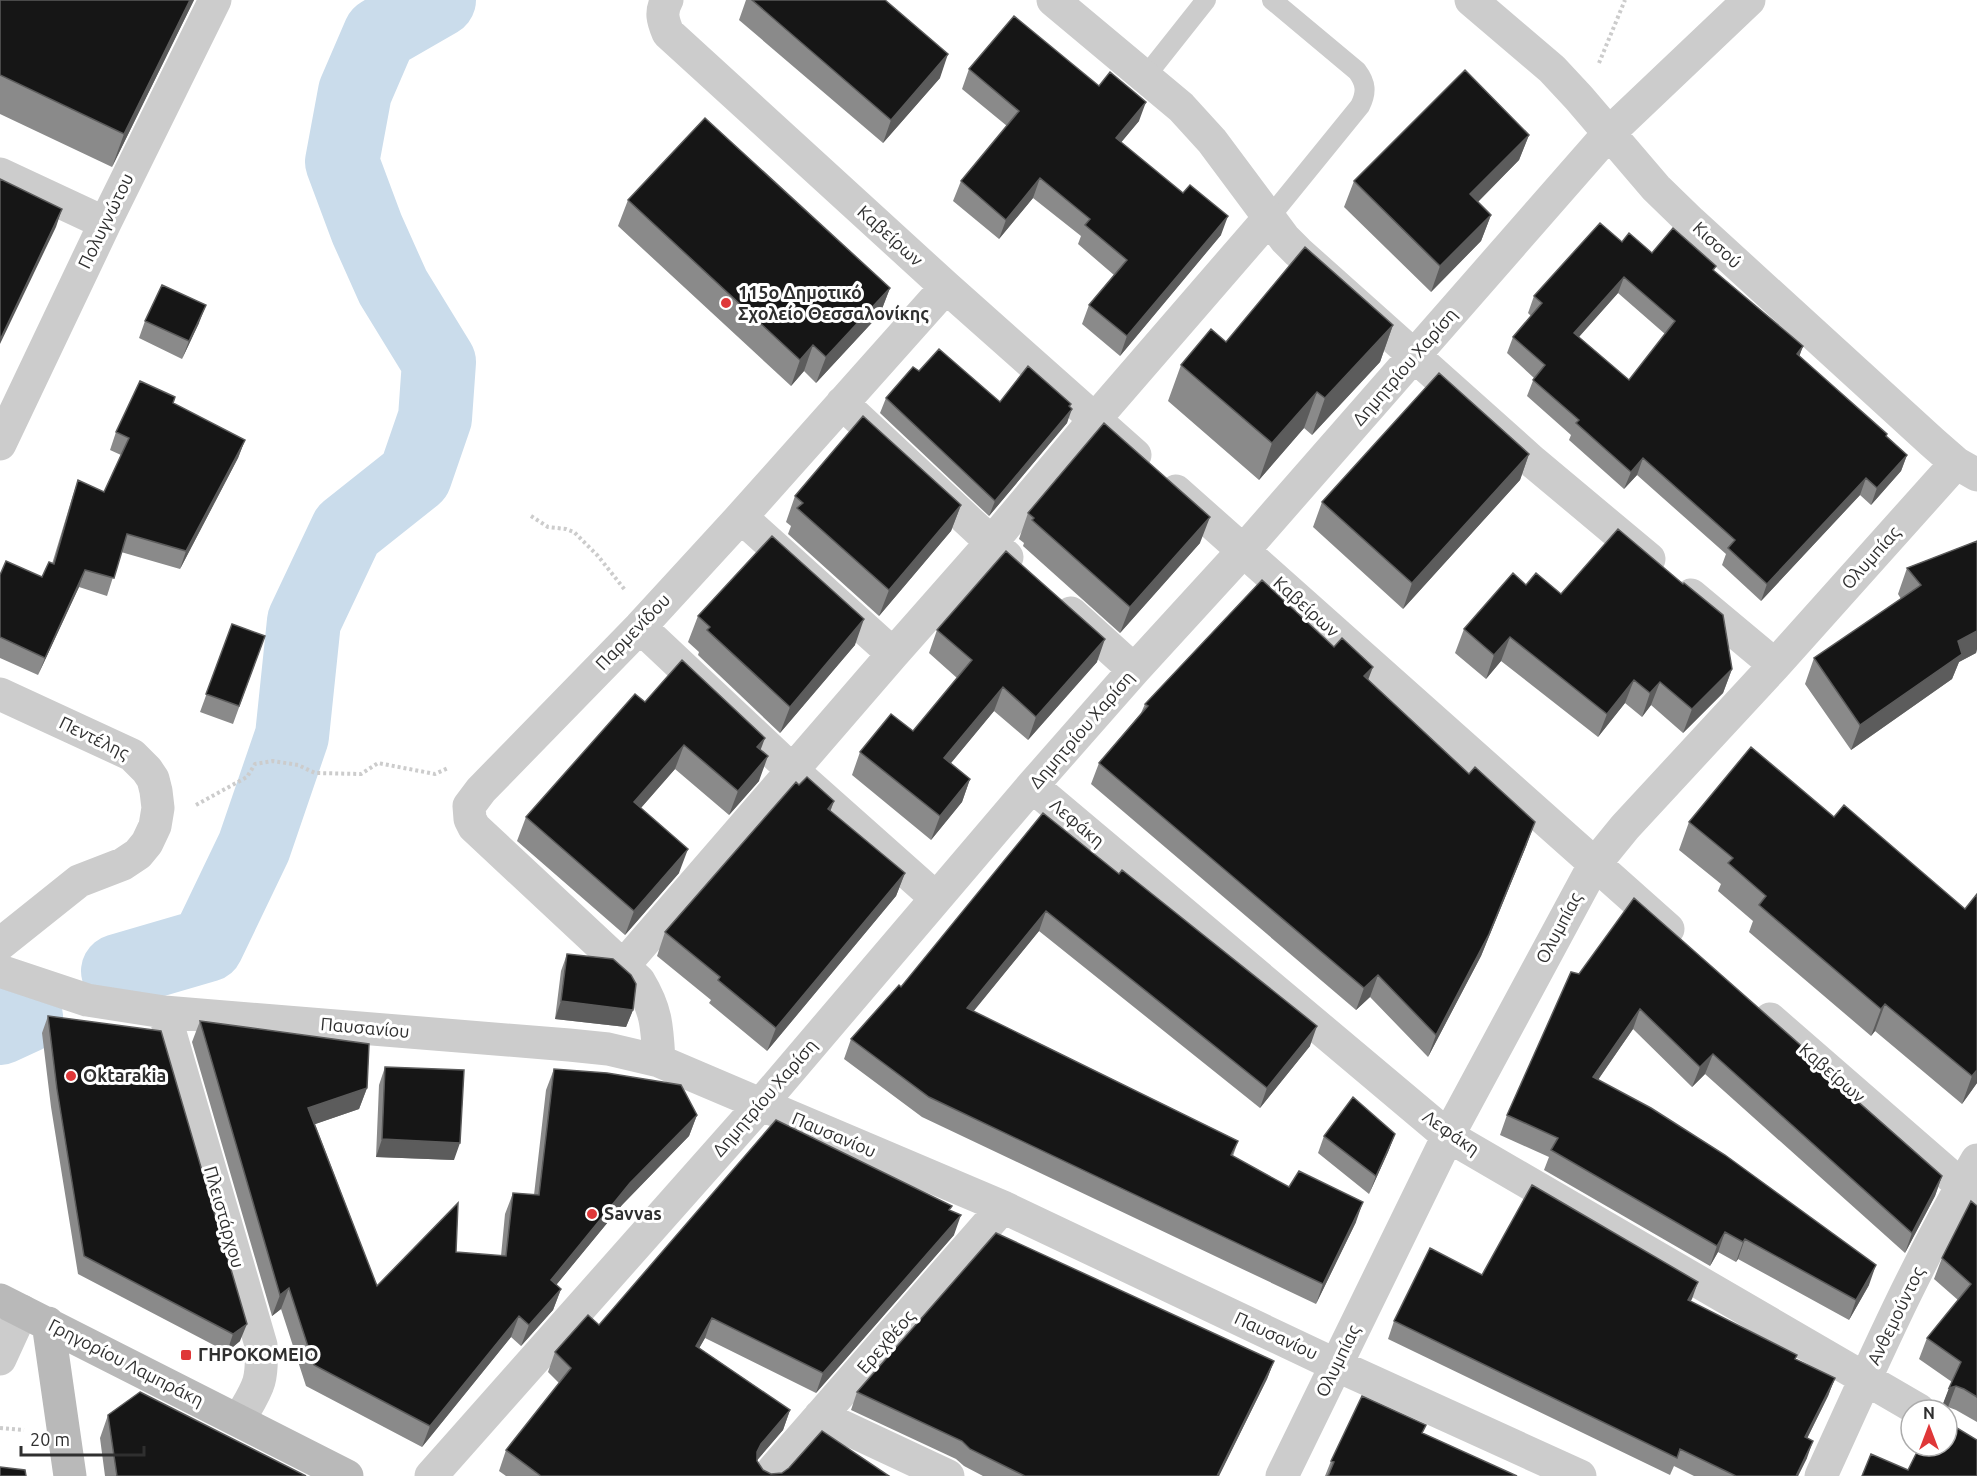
<svg xmlns="http://www.w3.org/2000/svg" width="1977" height="1476" viewBox="0 0 1977 1476" font-family="Ubuntu,sans-serif">
<style>
.lines{fill:none;stroke-linecap:round;stroke-linejoin:round}
.river{stroke:#cadceb;stroke-width:74}
.path{stroke:#ccc;stroke-width:4;stroke-dasharray:3 3;stroke-linecap:butt}
.lane{stroke:#ccc;stroke-width:20}
.street{stroke:#ccc;stroke-width:33}
.secondary{stroke:#b9b9b9;stroke-width:33}
.wall{fill:#8a8a8a;fill-rule:evenodd}
.shaded-wall{fill:#5c5c5c}
.building{fill:#161616;stroke:#5c5c5c;stroke-width:1.5;fill-rule:evenodd}
.poi-dot{fill:#df3738;stroke:#fff;stroke-width:2}
.labels{text-anchor:middle;stroke-width:6;stroke-linejoin:round;paint-order:stroke}
.street-label{font-size:18px;fill:#2f2f2f;stroke:#fff}
.poi-label{font-size:18px;font-weight:bold;fill:#2f2f2f;stroke:#fff;text-anchor:start}
</style>
<rect width="100%" height="100%" fill="#fff"/>
<g class="lines">
<!-- river -->
<path class="river" d="M118,971L207,945L254,847L292,736L304,621L347,530L415,476L435,418L439,362L393,287L367,229L342,162L355,92L380,34L439,0
M0,1028L26,1016"/>
<!-- path -->
<path class="path" d="M1599,63L1625,0
M531,516L548,527L566,529L574,532L598,556L625,590
M196,805L247,777L255,764L273,761L298,765L315,773L361,774L378,763L435,774L448,768
M0,1428L24,1430"/>
<!-- lane -->
<path class="lane" d="M1145,77L1206,0
M1269,218L1360,106C1367,92 1366,83 1357,71L1272,0"/>
<!-- street -->
<path class="street" d="M667,0C660,12 663,21 668,33L946,287L1135,455
M1053,0L1181,107L1212,141L1285,239L1298,252L1533,462L1649,559
M1471,0L1552,69L1579,98L1656,188L1691,222L1932,442L1956,463L1977,475
M0,174L105,223
M842,403L1007,557
M0,444L105,223L215,0
M1176,491L1668,929
M741,517L893,654
M1691,595L1775,665
M1071,613L1134,670
M640,627L792,770L936,898
M0,694L132,755L147,770L153,779L156,791L158,808L155,826L147,843L138,854L123,864L79,881L0,944
M1032,786L1448,1136L1919,1410
M624,965L893,654L991,543L1095,419L1269,218
M0,971L87,1000L164,1012L569,1045L608,1049L659,1061L1003,1207L1336,1365L1580,1476
M164,1012L261,1345C263,1384 258,1387 239,1420
M1770,1019L1977,1199
M659,1061C657,1027 657,1011 639,981L474,827L470,819L469,806L481,790L640,627L741,517L946,287
M0,1359L22,1311
M820,1416L948,1476
M431,1476L761,1104L1032,786L1134,670L1243,551L1609,133L1749,0
M768,1476L1003,1207
M1282,1476L1448,1136L1594,865L1625,827L1775,665L1956,463
M1821,1476C1870,1369 1917,1261 1977,1160"/>
<!-- secondary -->
<path class="secondary" d="M0,1300L347,1476
M48,1323L70,1476"/>
</g>
<!-- wall -->
<path class="wall" d="M0,0H194L112,167L0,114Z
M746,0H885L940,78L883,143L739,20Z
M969,69L1139,121L1121,142L1221,235L1120,356L1082,324L1089,305L1114,275L1078,244L1081,236L1033,198L999,239L953,201L961,181L1007,126L962,89Z
M1529,135L1519,160L1478,202L1491,215L1481,241L1431,292L1344,207L1354,181Z
M628,200L890,288L880,314L816,383L804,371L791,386L618,226Z
M1622,242L1652,253L1714,271L1803,346L1799,356L1907,455L1901,471L1871,505L1860,495L1761,601L1722,565L1726,554L1637,475L1624,489L1569,440L1571,435L1527,396L1534,378L1507,353L1513,337L1531,316L1528,313L1534,296ZM1618,293L1665,334L1629,380L1579,337Z
M145,321L199,323L182,359L139,338Z
M1393,325L1380,362L1312,435L1304,428L1259,480L1168,401L1181,365L1226,342Z
M919,371L1000,402L1070,407L1067,423L989,516L880,413L886,398Z
M173,403L245,440L238,458L180,569L121,552L107,596L79,587L38,675L0,658V575L42,577L52,564L72,498L78,480L104,492L121,455L110,450L116,432Z
M1529,454L1520,480L1403,609L1313,527L1322,502Z
M795,496L961,505L951,531L879,616L788,534L791,526L786,522Z
M1028,513L1200,543L1120,633L1023,546L1024,543L1019,539Z
M1977,541V649L1976,653L1959,662L1952,679L1851,750L1805,684L1814,658L1901,599L1898,594L1907,568Z
M1526,585L1561,594L1732,669L1723,693L1683,733L1651,705L1642,717L1625,703L1598,737L1501,661L1486,679L1455,653L1464,629Z
M698,616L855,645L780,733L698,655L699,652L688,642Z
M232,624L265,636L233,724L200,712Z
M937,630L1097,662L1028,740L994,711L951,763L970,779L962,802L931,840L852,775L860,752L913,731L957,678L929,653Z
M1368,680L1527,844L1481,956L1428,1057L1370,997L1356,1010L1091,784L1099,763L1141,713L1145,704Z
M645,702L760,750L759,781L729,815L675,769L641,808L679,873L625,935L517,841L526,817Z
M1751,747L1977,1083L1962,1104L1875,1031L1871,1036L1749,932L1753,921L1718,891L1721,884L1679,850L1689,822Z
M799,785L834,801L830,812L905,873L896,896L767,1051L709,1003L711,1000L657,956L665,932Z
M1043,813L1310,1046L1260,1108L1039,931L973,1011L1238,1141L1233,1156L1289,1187L1356,1222L1316,1304L922,1117L844,1059L851,1039L901,987Z
M567,954L633,1010L626,1027L555,1019L561,971Z
M1571,972L1839,1084L1942,1176L1935,1196L1905,1253L1705,1074L1692,1087L1633,1029L1598,1080L1869,1285L1849,1320L1738,1259L1736,1262L1718,1252L1710,1266L1544,1170L1549,1157L1500,1135L1507,1115Z
M48,1016L240,1341L227,1352L78,1274L51,1107L42,1033Z
M200,1021L367,1088L359,1109L315,1124L377,1286L456,1252L501,1256L505,1214L513,1193L534,1195L546,1090L554,1069L697,1115L689,1136L622,1205L556,1285L561,1289L553,1310L521,1346L511,1337L422,1447L306,1386L281,1309L272,1316L192,1042Z
M385,1067L454,1160L376,1157L379,1085Z
M1395,1134L1388,1152L1369,1194L1318,1153L1324,1136Z
M1977,1206V1422L1956,1410L1948,1407L1941,1409L1952,1382L1919,1359L1927,1338L1958,1300L1934,1279L1942,1258Z
M951,1211L954,1235L816,1393L705,1338L699,1348L790,1410L783,1430L757,1460V1461L763,1470L771,1474H885L889,1476H506L499,1471L506,1450L559,1383L548,1372L555,1352L599,1325Z
M1482,1275L1698,1282L1690,1301L1796,1359L1835,1378L1828,1396L1807,1438V1458L1798,1476H1694L1674,1466L1670,1475L1388,1339L1394,1321Z
M1274,1361L1267,1379L1219,1476H983L964,1466L956,1459L851,1410L857,1392Z
M108,1415L306,1476H105L100,1438Z
M1423,1433L1517,1476H1325L1331,1461Z"/>
<!-- shaded-wall -->
<path class="shaded-wall" d="M190,0H194L112,167L124,134Z
M948,54L940,78L883,143L891,120Z
M1146,102L1139,121L1109,157L1116,138Z
M1529,135L1519,160L1460,220L1470,194Z
M1040,178L1033,198L999,239L1006,220Z
M62,209L56,227L0,344V340Z
M1491,215L1481,241L1431,292L1440,266Z
M1228,216L1221,235L1120,356L1127,336Z
M1624,277L1618,293L1568,349L1574,333Z
M890,288L880,314L816,383L826,357Z
M206,305L199,323L182,359L189,341Z
M1393,325L1380,362L1312,435L1325,398Z
M813,345L804,371L791,386L800,360Z
M1803,346L1797,363V354Z
M1317,392L1304,428L1259,480L1272,443Z
M1071,404L1067,415L1072,409L1067,423L989,516L995,501Z
M245,440L238,458L180,569L186,551Z
M1529,454L1520,480L1403,609L1412,583Z
M1907,455L1901,471L1871,505L1877,488Z
M1643,458L1637,475L1624,489L1631,472Z
M1866,478L1860,495L1761,601L1767,584Z
M961,505L951,531L879,616L889,590Z
M1210,517L1200,543L1120,633L1130,607Z
M85,570L79,587L38,675L45,658Z
M1977,615V649L1976,653L1959,662L1952,679L1851,750L1860,725L1958,641Z
M864,619L855,645L780,733L790,707Z
M1510,637L1501,661L1486,679L1494,655Z
M1105,639L1097,662L1028,740L1036,717Z
M1373,667L1365,688L1364,676Z
M1732,669L1723,693L1683,733L1692,709Z
M1634,680L1625,703L1598,737L1607,714Z
M1660,682L1651,705L1642,717L1650,693Z
M1003,687L994,711L936,781L944,758Z
M765,738L756,762L757,747Z
M684,745L675,769L625,826L634,802Z
M768,756L759,781L729,815L738,791Z
M970,779L962,802L931,840L940,816Z
M834,801L825,825L828,809Z
M1535,822L1527,844L1481,956L1428,1057L1436,1035Z
M688,849L679,873L625,935L634,911Z
M905,873L896,896L767,1051L776,1028Z
M1046,911L1039,931L960,1028L967,1008Z
M1378,975L1370,997L1356,1010L1364,988Z
M561,1001L633,1010L626,1027L555,1019Z
M1885,1004L1875,1031L1871,1036L1881,1009Z
M1640,1009L1633,1029L1586,1097L1593,1077Z
M1317,1026L1310,1046L1260,1108L1267,1088Z
M1713,1054L1705,1074L1692,1087L1700,1067Z
M1977,1070V1083L1962,1104L1972,1076Z
M367,1088L359,1109L301,1129L308,1108Z
M697,1115L689,1136L622,1205L543,1301L551,1280L630,1183Z
M1395,1134L1388,1152L1369,1194L1376,1176Z
M382,1139L460,1143L454,1160L376,1157Z
M1942,1176L1935,1196L1905,1253L1912,1233Z
M1363,1202L1356,1222L1316,1304L1323,1284Z
M961,1215L954,1235L816,1393L823,1373Z
M1725,1232L1718,1252L1710,1266L1717,1246Z
M1745,1239L1738,1259L1736,1262L1743,1242Z
M1876,1265L1869,1285L1849,1320L1856,1300Z
M1698,1282L1692,1299L1681,1318L1688,1300Z
M289,1288L281,1309L272,1316L280,1295Z
M561,1289L553,1310L521,1346L529,1325Z
M519,1316L511,1337L422,1447L430,1426Z
M712,1318L705,1338L689,1366L696,1346Z
M247,1324L240,1341L227,1352L233,1334Z
M1274,1361L1267,1379L1219,1476H1217Z
M1835,1378L1828,1396L1799,1455L1805,1437Z
M1956,1386L1948,1407L1941,1409L1949,1388Z
M790,1410L783,1430L754,1464L757,1452L761,1444Z
M1813,1441L1807,1458L1798,1476H1796Z"/>
<!-- building -->
<path class="building" d="M0,0H190L124,134L0,75Z
M752,0H885L948,54L891,120Z
M1014,16L1099,86L1110,72L1146,102L1116,138L1183,193L1190,185L1228,216L1127,336L1089,305L1127,260L1085,225L1090,219L1040,178L1006,220L961,181L1019,111L969,69Z
M1465,70L1529,135L1470,194L1491,215L1440,266L1354,181Z
M705,118L890,288L826,357L813,345L800,360L628,200Z
M0,179L62,209L0,340Z
M1600,223L1622,242L1629,233L1652,253L1673,228L1716,266L1713,270L1803,346L1797,354L1887,434L1886,436L1907,455L1877,488L1866,478L1767,584L1728,548L1735,540L1643,458L1631,472L1576,423L1579,420L1533,380L1545,365L1513,337L1542,303L1534,296ZM1624,277L1675,321L1629,380L1574,333Z
M1305,247L1393,325L1325,398L1317,392L1272,443L1181,365L1211,329L1226,342Z
M162,285L206,305L189,341L145,321Z
M939,349L1000,402L1028,366L1071,404L1069,406L1072,409L995,501L886,398L913,367L919,371Z
M1439,373L1529,454L1412,583L1322,502Z
M140,381L175,397L173,403L245,440L186,551L127,534L114,578L85,570L45,658L0,637V575L6,561L42,577L49,562L54,564L78,480L104,492L129,438L116,432Z
M863,416L961,505L889,590L797,508L803,503L795,496Z
M1104,423L1210,517L1130,607L1032,520L1034,518L1028,513Z
M1618,529L1683,584L1684,583L1723,615L1732,669L1692,709L1660,682L1650,693L1634,680L1607,714L1510,637L1494,655L1464,629L1513,573L1526,585L1536,573L1561,594Z
M772,536L864,619L790,707L707,630L710,627L698,616Z
M1977,541V631L1958,641L1962,654L1860,725L1814,658L1921,585L1907,568Z
M1006,551L1105,639L1036,717L1003,687L944,758L970,779L940,816L860,752L891,714L913,731L972,660L937,630Z
M1262,580L1334,647L1342,638L1373,667L1364,676L1469,774L1475,767L1535,822L1489,934L1436,1035L1378,975L1364,988L1099,763L1148,706L1145,704Z
M232,624L265,636L239,706L206,694Z
M682,660L765,738L757,747L768,756L738,791L684,745L634,802L688,849L634,911L526,817L635,694L645,702Z
M1751,747L1834,817L1844,805L1965,909L1977,894V1070L1972,1076L1885,1004L1881,1009L1759,905L1766,896L1728,863L1733,858L1689,822Z
M807,777L834,801L828,809L905,873L776,1028L718,980L720,977L665,932L796,782L799,785Z
M1043,813L1119,874L1122,870L1317,1026L1267,1088L1046,911L967,1008L1238,1141L1231,1155L1289,1187L1299,1171L1363,1202L1323,1284L929,1097L851,1039L899,985L901,987Z
M1634,898L1840,1080L1838,1084L1942,1176L1912,1233L1713,1054L1700,1067L1640,1009L1593,1077L1651,1108L1725,1155L1876,1265L1856,1300L1745,1239L1743,1242L1725,1232L1717,1246L1551,1150L1558,1138L1507,1115L1571,972L1579,974Z
M567,954L613,959L631,975L636,984L633,1010L561,1001Z
M48,1016L161,1031L247,1324L233,1334L84,1256L57,1089Z
M200,1021L369,1044L367,1088L308,1108L377,1286L458,1203L456,1252L506,1256L513,1193L539,1195L554,1069L607,1073L681,1085L697,1115L630,1183L551,1280L561,1289L529,1325L519,1316L430,1426L314,1365L289,1288L280,1295Z
M385,1067L464,1070L460,1143L382,1139Z
M1353,1097L1395,1134L1376,1176L1324,1136Z
M776,1120L952,1206L949,1210L961,1215L823,1373L712,1318L696,1346L790,1410L761,1444L757,1452V1461L763,1470L771,1474L782,1473L789,1468L822,1431L889,1476H541L506,1450L571,1368L555,1352L588,1315L599,1325Z
M1532,1185L1698,1282L1688,1300L1797,1355L1795,1359L1835,1378L1805,1437L1813,1441L1796,1476H1736L1680,1449L1677,1458L1394,1321L1430,1248L1482,1275Z
M1971,1201L1977,1206V1397L1964,1389L1956,1386L1949,1388L1961,1362L1927,1338L1971,1284L1942,1258Z
M996,1233L1274,1361L1217,1476H1025L970,1449L962,1441L857,1392Z
M140,1392L306,1476H117L108,1415Z
M1362,1396L1426,1425L1422,1433L1517,1476H1328L1334,1462L1331,1461Z
M1947,1422L1977,1440V1476H1862L1871,1454L1908,1470L1920,1446H1947Z
M0,1467L25,1470L26,1476H0Z"/>
<!-- markers -->
<g class="poi-dot">
<circle cx="726" cy="303" r="6"/>
<circle cx="71" cy="1076" r="6"/>
<circle cx="592" cy="1214" r="6"/>
<rect x="180" y="1349" width="12" height="12" rx="3"/>
</g>
<g class="labels">
<!-- street labels -->
<g class="street-label">
<text transform="translate(106 221) rotate(-64)" y="6">Πολυγνώτου</text>
<text transform="translate(890 236) rotate(42)" y="6">Καβείρων</text>
<text transform="translate(1717 245) rotate(43)" y="6">Κισσού</text>
<text transform="translate(1405 367) rotate(-49)" y="6">Δημητρίου Χαρίση</text>
<text transform="translate(1871 558) rotate(-48)" y="6">Ολυμπίας</text>
<text transform="translate(1306 607) rotate(42)" y="6">Καβείρων</text>
<text transform="translate(633 632) rotate(-46)" y="6">Παρμενίδου</text>
<text transform="translate(1082 730) rotate(-49)" y="6">Δημητρίου Χαρίση</text>
<text transform="translate(94 738) rotate(26)" y="6">Πεντέλης</text>
<text transform="translate(1077 823) rotate(40)" y="6">Λεφάκη</text>
<text transform="translate(1559 928) rotate(-62)" y="6">Ολυμπίας</text>
<text transform="translate(365 1028) rotate(5)" y="6">Παυσανίου</text>
<text transform="translate(1832 1073) rotate(41)" y="6">Καβείρων</text>
<text transform="translate(765 1098) rotate(-49)" y="6">Δημητρίου Χαρίση</text>
<text transform="translate(1451 1133) rotate(35)" y="6">Λεφάκη</text>
<text transform="translate(834 1135) rotate(23)" y="6">Παυσανίου</text>
<text transform="translate(224 1217) rotate(74)" y="6">Πλειστάρχου</text>
<text transform="translate(1896 1316) rotate(-64)" y="6">Ανθεμούντος</text>
<text transform="translate(1276 1336) rotate(25)" y="6">Παυσανίου</text>
<text transform="translate(886 1342) rotate(-49)" y="6">Ερεχθέος</text>
<text transform="translate(1338 1361) rotate(-64)" y="6">Ολυμπίας</text>
<text transform="translate(126 1363) rotate(27)" y="6">Γρηγορίου Λαμπράκη</text>
</g>
<!-- poi labels -->
<g class="poi-label">
<text x="738" y="299">115o Δημοτικό<tspan x="738" dy="21">Σχολείο Θεσσαλονίκης</tspan></text>
<text x="83" y="1082">Oktarakia</text>
<text x="604" y="1220">Savvas</text>
<text x="198" y="1361">ΓΗΡΟΚΟΜΕΙΟ</text>
</g>
</g>
<!-- north arrow -->
<g transform="translate(1929 1428)"><circle r="28" fill="#ffffff" stroke="#acacac" stroke-width="1.5"/>
<path d="M0-4.5L10 22L0 15L-10 22Z" fill="#df3738"/>
<text y="-9" font-size="16" font-weight="bold" text-anchor="middle" fill="#2f2f2f">N</text>
</g>
<!-- scale -->
<path d="M21 1446v9h123v-9" fill="none" stroke="#2f2f2f" stroke-width="3"/>
<text x="30" y="1446" font-size="18" fill="#2f2f2f" stroke="#ffffff" stroke-width="4.5" paint-order="stroke">20 m</text>
</svg>
